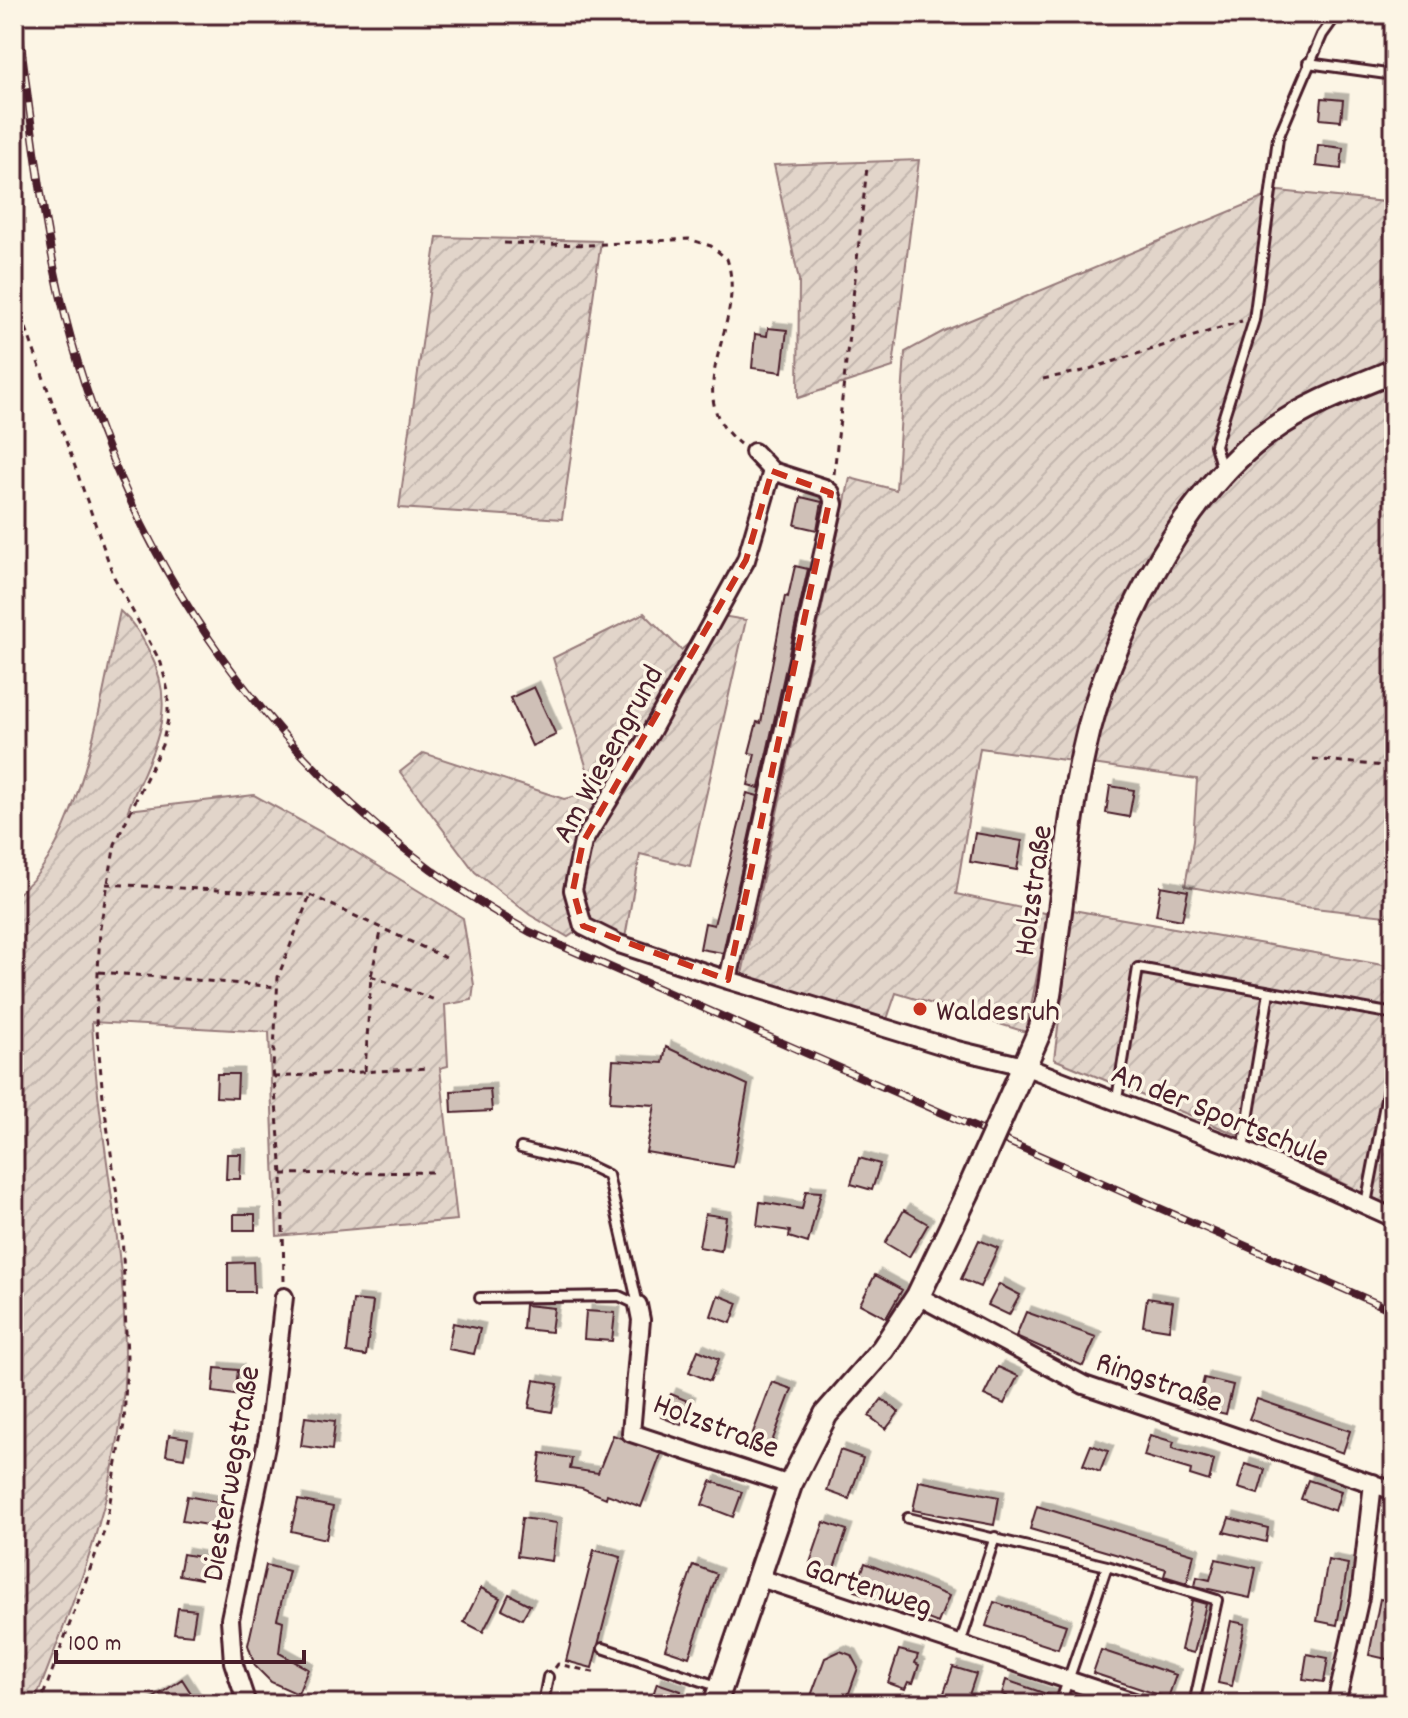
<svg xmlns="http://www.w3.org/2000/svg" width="1408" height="1718" viewBox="0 0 1408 1718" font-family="Dekko,sans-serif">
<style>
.garden{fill:url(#garden-furrows);stroke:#967a7a;stroke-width:2}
.building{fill:#cfc0b7;stroke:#4a1f2b;stroke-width:2;filter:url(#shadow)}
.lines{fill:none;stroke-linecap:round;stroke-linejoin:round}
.service-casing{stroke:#4a1f2b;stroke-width:14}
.minor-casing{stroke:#4a1f2b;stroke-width:22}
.tertiary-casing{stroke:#4a1f2b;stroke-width:28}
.path{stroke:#4a1f2b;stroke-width:3;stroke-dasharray:6 6;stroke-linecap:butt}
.service{stroke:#fcf5e5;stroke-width:8}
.minor{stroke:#fcf5e5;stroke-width:16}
.tertiary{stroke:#fcf5e5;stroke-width:22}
.rail-casing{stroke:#4a1f2b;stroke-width:8}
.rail{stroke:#fcf5e5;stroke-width:5;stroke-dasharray:15;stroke-linecap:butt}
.tertiary-bridge-casing{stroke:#4a1f2b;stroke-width:28;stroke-linecap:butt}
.tertiary-bridge{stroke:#fcf5e5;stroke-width:22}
.marked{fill:none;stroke:#c8321e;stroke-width:6;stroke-dasharray:16 10;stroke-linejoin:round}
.poi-dot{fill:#c8321e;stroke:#fcf5e5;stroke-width:3}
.labels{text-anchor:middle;stroke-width:7;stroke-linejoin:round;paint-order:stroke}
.street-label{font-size:32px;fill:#4a1f2b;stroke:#fcf5e5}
.poi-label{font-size:32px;fill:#4a1f2b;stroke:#fcf5e5;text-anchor:start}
</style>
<defs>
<pattern id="garden-furrows" width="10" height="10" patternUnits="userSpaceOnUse" patternTransform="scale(2)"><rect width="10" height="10" fill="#e2d5ca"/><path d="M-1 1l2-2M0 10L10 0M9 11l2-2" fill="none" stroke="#c3b6ae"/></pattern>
<filter id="shadow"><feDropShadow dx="5.5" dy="-5.5" stdDeviation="0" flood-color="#0004"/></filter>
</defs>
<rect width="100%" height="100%" fill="#fcf5e5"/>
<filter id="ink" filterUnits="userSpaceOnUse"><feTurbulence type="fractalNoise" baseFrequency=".0125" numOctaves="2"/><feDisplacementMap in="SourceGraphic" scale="16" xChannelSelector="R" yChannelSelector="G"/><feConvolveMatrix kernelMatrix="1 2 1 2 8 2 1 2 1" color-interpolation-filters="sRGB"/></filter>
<g filter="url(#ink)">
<!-- garden -->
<path class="garden" d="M919,160L893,367L798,398L799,280L774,165Z
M1279,191L1394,203V917L1296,906L1185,886L1193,841L1197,779L980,748L956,894L1049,914L1026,1032L896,993L885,1025L742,974L850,478L896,490L905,352L944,331Z
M437,237L601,241L562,519L399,508Z
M120,611C134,623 141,635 149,651C181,713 150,753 128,810L254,795L341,843L463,918L474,985L472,1000L445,1005L448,1066L440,1068L457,1220L277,1236L269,1032L92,1022C98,1156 139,1291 120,1426C107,1523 69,1613 34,1704H14V896C81,853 103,686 120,611Z
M644,613L681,650L722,616L746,620L690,866L640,854L625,938L591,922L568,937L530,915L475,872L400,772L424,753L564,799L594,792L553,658Z
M1073,910L1394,967V1208L1267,1147L1054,1059Z"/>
<!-- building -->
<path class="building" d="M1322,98L1343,100L1341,121L1320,119Z
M1318,145L1343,148L1341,169L1316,166Z
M768,328L787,330L782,372L752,368L755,334L767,336Z
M801,497L822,502L817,530L795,525Z
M795,566L808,569L759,788L748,785L755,754L749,753L757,722L761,723L785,596L788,597Z
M534,687L556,735L532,746L510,698Z
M1110,786L1134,790L1129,817L1106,813Z
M747,793L758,796L723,953L700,949L705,923L714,925Z
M975,833L1022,841L1017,870L970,862Z
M1161,886L1188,891L1182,920L1156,915Z
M666,1047L748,1085L733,1167L646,1152L655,1105L610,1102L613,1060L663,1063Z
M217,1074H238L237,1098L216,1097Z
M490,1089L492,1111L452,1113L451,1091Z
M227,1154H241L240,1179H226Z
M859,1158L880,1164L872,1190L851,1184Z
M806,1191L821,1192L808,1243L789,1237L790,1231L757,1226L760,1202L802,1209Z
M904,1210L928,1224L909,1257L885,1243Z
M234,1214H255V1230H234Z
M705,1214L726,1217L721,1251L699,1247Z
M979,1240L998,1248L980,1287L961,1279Z
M253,1262L254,1292H228V1263Z
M875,1275L902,1290L886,1318L860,1304Z
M999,1284L1020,1295L1009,1315L988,1305Z
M718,1295L738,1303L731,1323L711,1316Z
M1147,1298L1173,1302L1169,1330L1143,1326Z
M353,1300L373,1302L366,1356L347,1353Z
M525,1305L554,1308L551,1332L523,1329Z
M586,1311L615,1313L612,1341L584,1339Z
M1026,1312L1096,1337L1083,1366L1016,1336Z
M453,1323L480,1329L474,1354L448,1349Z
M698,1350L719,1359L710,1381L689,1372Z
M998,1367L1018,1376L1004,1404L984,1395Z
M215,1368L238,1370L235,1395L213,1392Z
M1204,1378L1233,1385L1226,1414L1197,1407Z
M534,1380L558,1384L552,1412L529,1408Z
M772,1382L792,1389L768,1452L748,1446Z
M671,1394L690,1402L681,1425L661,1417Z
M882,1399L899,1412L886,1429L869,1416Z
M1257,1399L1350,1431L1343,1453L1249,1419Z
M305,1417L335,1421L332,1450L301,1446Z
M169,1435L188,1438L184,1458L166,1455Z
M613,1435L661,1454L641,1507L607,1494L606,1498L582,1488L537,1481L541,1453L572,1458L570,1469L598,1473Z
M1150,1435L1174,1442L1172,1448L1214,1460L1209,1481L1190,1475L1191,1470L1144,1456Z
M1091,1445L1108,1451L1100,1472L1083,1465Z
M840,1450L863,1458L849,1499L827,1491Z
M1245,1464L1265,1470L1258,1494L1238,1488Z
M1308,1480L1341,1491L1335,1511L1301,1499Z
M711,1481L742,1492L733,1517L702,1505Z
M919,1481L999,1497L994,1525L913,1510Z
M187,1496L218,1502L214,1526L182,1521Z
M298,1500L333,1507L326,1539L291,1531Z
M1037,1506L1194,1554L1187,1583L1164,1576L1166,1569L1030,1529Z
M522,1518L557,1523L552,1561L517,1556Z
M1229,1518L1268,1528L1266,1542L1224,1532Z
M824,1522L847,1530L833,1571L810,1563Z
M594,1550L621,1557L592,1668L566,1661Z
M183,1554L205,1558L201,1579L179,1575Z
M1216,1559L1256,1568L1250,1598L1195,1586L1197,1577L1210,1580Z
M1328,1560L1348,1564L1337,1625L1317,1621Z
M865,1563L949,1596L938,1623L855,1591Z
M266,1565L289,1571L277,1619L283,1621L279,1653L308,1669L298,1694L271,1682L255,1666L248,1645Z
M693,1565L717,1574L689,1657L665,1649Z
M481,1588L500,1598L483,1632L464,1622Z
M509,1594L530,1605L522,1619L502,1609Z
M1380,1599L1394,1602L1391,1660L1369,1655Z
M1192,1600L1206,1604L1194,1653L1181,1650Z
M994,1602L1066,1625L1058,1649L986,1626Z
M178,1608L196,1610L192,1635L174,1633Z
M1231,1621L1245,1624L1232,1686L1218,1683Z
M899,1650L918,1655L915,1663L919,1665L913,1683L908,1682L905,1689L888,1683Z
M1101,1650L1176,1675L1168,1698L1093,1673Z
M840,1651L851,1655L858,1668L845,1704H808L825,1658Z
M1307,1654L1328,1658L1324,1682L1303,1679Z
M953,1667L976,1674L966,1704L943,1696Z
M182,1679L198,1704H144L163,1692Z
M1006,1680L1055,1697L1053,1704H1005L1007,1696L1002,1694Z
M657,1683L681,1691L677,1704H650Z"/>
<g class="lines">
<!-- service casing -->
<g class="service-casing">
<path id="service" d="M1308,63L1394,75
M1222,470L1215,445L1254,320L1278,138L1322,35L1337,14
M1117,1099L1138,968L1394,1014
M521,1148L585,1164L608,1175L638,1305
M1243,1150L1269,992
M1366,1204L1394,1057
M480,1298L619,1296L638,1305
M908,1518L1107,1566L1217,1600L1194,1704
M960,1644L995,1537
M603,1648L720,1687
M543,1704L548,1677
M1060,1704L1107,1566"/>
</g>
<!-- minor casing -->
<g class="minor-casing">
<path id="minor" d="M754,452L772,471L746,560L652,730L583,842L573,890L583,926L619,944L728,980L957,1050L1024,1066L1243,1150L1394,1218
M728,980L834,504L831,493L825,488L772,471
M918,1296L1084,1385L1394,1491
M638,1305L641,1320L631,1433L790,1485
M760,1578L1140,1704
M247,1704L233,1662L230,1619L268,1436L284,1297
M1336,1704L1360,1597L1373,1483"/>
</g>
<!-- tertiary casing -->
<g class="tertiary-casing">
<path id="tertiary" d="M1018,1080C1025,1064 1033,1047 1040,1030C1050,1003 1052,970 1056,941C1065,878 1070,812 1084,750C1106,646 1181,493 1269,432C1306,405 1352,388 1394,371
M715,1704L790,1485L826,1414L883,1349L918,1296L967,1194"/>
</g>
<!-- path -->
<path class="path" d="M504,243L588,245L689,239L711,246L727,259C749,326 675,392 740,444
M14,294L114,577L161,663L168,691V719L162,745L115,844L100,928L96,1019L103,1097L122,1230L127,1357L124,1424L105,1529L40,1704
M1043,379L1083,371L1242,321
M834,474L867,167
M1313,759L1394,767
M106,884L310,895L446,958
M99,972L277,987
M371,976L435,1000
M365,1071L371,976L382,928
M274,1077L429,1068
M282,1174L432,1172
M284,1281L282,1174L273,1068L278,977L310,895
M555,1668L558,1664L597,1673"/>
<!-- service -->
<use href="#service" class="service"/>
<!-- minor -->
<use href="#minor" class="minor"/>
<!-- tertiary -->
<use href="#tertiary" class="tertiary"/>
<!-- rail casing -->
<g class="rail-casing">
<path id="rail" d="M17,14C32,123 42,235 72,342C141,591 302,806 530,932L1394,1311"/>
</g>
<!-- rail -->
<use href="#rail" class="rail"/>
<!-- tertiary-bridge casing -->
<g class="tertiary-bridge-casing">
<path id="tertiary-bridge" d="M967,1194L1018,1080"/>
</g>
<!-- tertiary-bridge -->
<use href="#tertiary-bridge" class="tertiary-bridge"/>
</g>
</g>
<!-- marked area -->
<path class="marked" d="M772,471L831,493L728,980L583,926L573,890L583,842L746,560Z"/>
<!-- markers -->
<circle class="poi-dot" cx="920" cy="1009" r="8"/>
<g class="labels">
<!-- street labels -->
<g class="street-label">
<text transform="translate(606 753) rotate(-61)" y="11">Am Wiesengrund</text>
<text transform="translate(1031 890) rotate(-82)" y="11">Holzstraße</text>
<text transform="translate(1221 1113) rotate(22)" y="11">An der Sportschule</text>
<text transform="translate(1160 1380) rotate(19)" y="11">Ringstraße</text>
<text transform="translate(717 1424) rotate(21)" y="11">Holzstraße</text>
<text transform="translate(229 1473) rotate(-80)" y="11">Diesterwegstraße</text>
<text transform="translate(869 1585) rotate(18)" y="11">Gartenweg</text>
</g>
<!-- poi labels -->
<g class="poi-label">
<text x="936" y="1020">Waldesruh</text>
</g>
</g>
<!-- margin -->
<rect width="1408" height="1718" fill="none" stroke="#fcf5e5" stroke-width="48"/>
<rect x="24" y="24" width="1360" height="1670" fill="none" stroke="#4a1f2b" stroke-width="3" filter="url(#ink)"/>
<!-- scale -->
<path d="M56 1650v12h248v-12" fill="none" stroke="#4a1f2b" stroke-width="4"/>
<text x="68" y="1650" font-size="24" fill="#4a1f2b" stroke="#fcf5e5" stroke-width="6" paint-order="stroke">100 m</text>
</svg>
